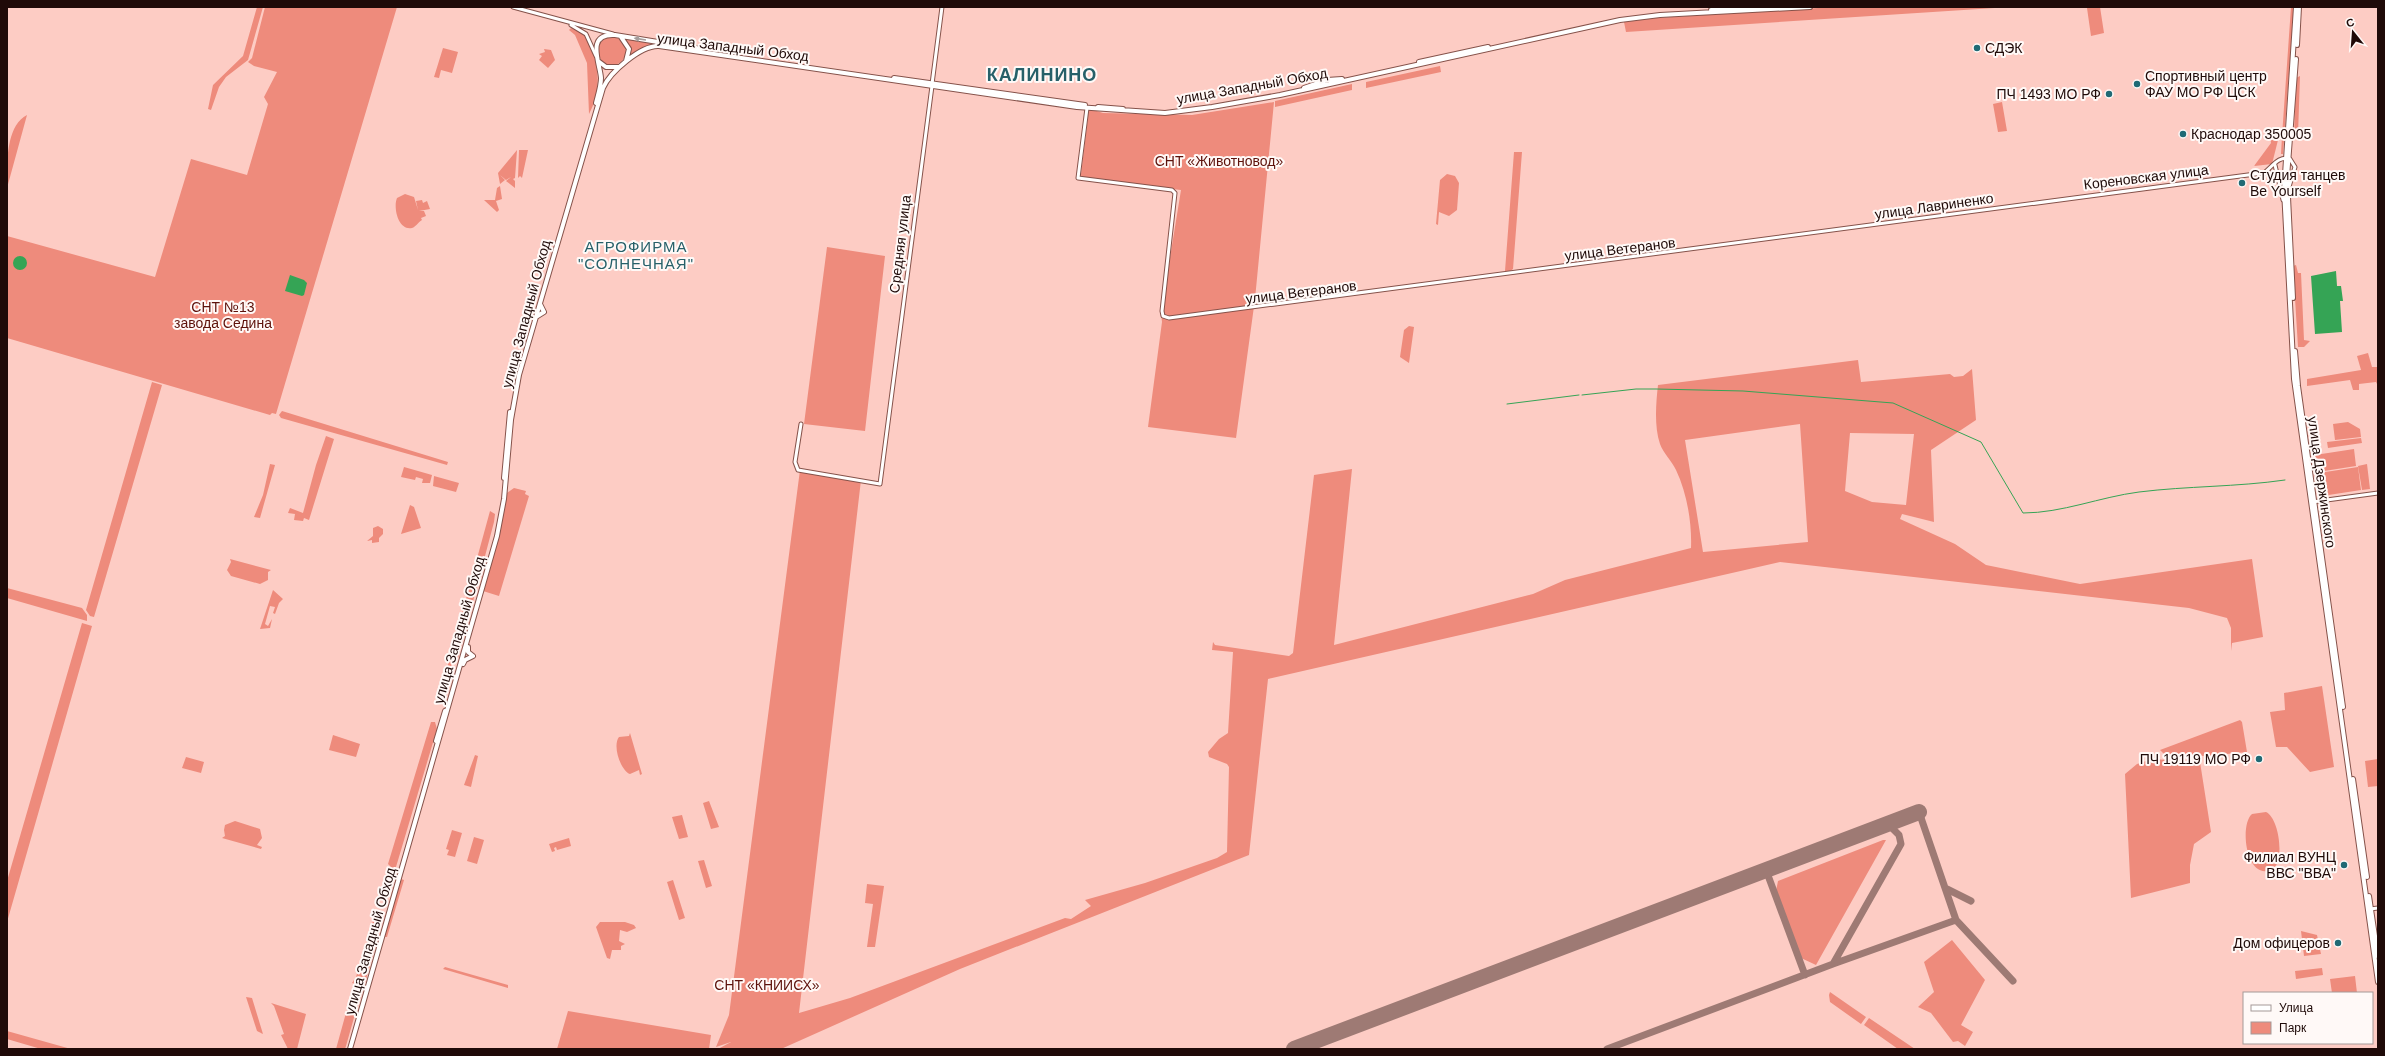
<svg xmlns="http://www.w3.org/2000/svg" width="2385" height="1056" viewBox="0 0 2385 1056" font-family="Arial,sans-serif">
<style>
.green{fill:#ee8b7c;fill-rule:evenodd}
.water{fill:#35a455}
.lines{fill:none;stroke-linecap:round;stroke-linejoin:round}
.stream{stroke:#35a455;stroke-width:1}
.taxiway{stroke:#9e7a74;stroke-width:7}
.runway{stroke:#9e7a74;stroke-width:16}
.tertiary-casing{stroke:#85524a;stroke-width:5}
.primary-casing{stroke:#85524a;stroke-width:6}
.trunk-casing{stroke:#85524a;stroke-width:6}
.tertiary{stroke:#fff;stroke-width:3}
.primary{stroke:#fff;stroke-width:4}
.trunk{stroke:#fff;stroke-width:4}
.oneway{fill:#a59d9c}
.poi-dot{fill:#206a75;stroke:#fff9f7;stroke-width:1.5}
.labels{text-anchor:middle;stroke-width:4;stroke-linejoin:round;paint-order:stroke}
.street-label{font-size:14px;fill:#1f0a08;stroke:#fff9f7}
.poi-label{font-size:14px;fill:#1f0a08;stroke:#fff9f7;text-anchor:start}
.park-label{font-size:14px;fill:#5e120b;stroke:#fff9f7}
.neighbourhood-label{font-size:15px;letter-spacing:1px;fill:#276069;stroke:#fff9f7}
.district-label{font-size:18px;font-weight:bold;letter-spacing:1px;fill:#276069;stroke:#fff9f7}
</style>
<rect width="100%" height="100%" fill="#fdccc4"/>
<!-- green -->
<path class="green" d="M257,7H263L248,60L226,77L219,87L211,110L208,109L213,85L243,56Z
M265,7H397L276,414L272,413L270,415L7,338V236L155,277L191,159L247,175L268,104L264,97L277,72L254,66L248,62L252,58Z
M1834,7H2010L1626,32L1624,22L1656,18Z
M2100,7L2104,33L2091,36L2087,8Z
M2291,7H2294L2283,154H2281L2282,136Z
M571,28L585,35C599,59 603,89 589,114L587,63L575,35L569,30Z
M598 51a14 14 0 1 1 28 0a14 14 0 1 1-28 0Z
M624,38L653,44L643,47L629,58L630,47Z
M443,48L458,52L452,73L441,70L439,78L434,77Z
M544,49L551,50L555,60L548,68L539,60L542,56L539,54L545,52Z
M1440,66L1441,72L1366,88V82Z
M2300,76L2298,135L2294,136L2296,78Z
M1352,84V90L1275,107V101Z
M1274,102L1255,299L1236,438L1148,427L1162,322L1161,313L1181,190L1078,178L1081,174L1088,117L1087,108L1103,113L1192,115Z
M2002,102L2007,131L1998,132L1993,104Z
M27,115L7,188C7,167 5,126 27,115Z
M2276,136L2278,140L2272,164L2254,166L2271,143L2270,137Z
M517,150L515,178L513,179L515,181V188L506,181L511,177L506,180L500,175L505,180L500,184L498,173Z
M519,150H528L522,178L520,176L518,178Z
M1514,152H1522L1513,269L1507,274L1505,271Z
M1447,174L1455,176L1459,183L1457,210L1449,216L1439,212L1438,225L1436,224L1440,180Z
M500,186L502,199L496,201L499,210L497,212L484,200H495L497,188Z
M405,194L414,197L418,210L416,201L422,200L423,203L427,201L430,209L419,211H424L426,216L421,218L422,220C418,222 416,227 412,228C398,231 393,207 397,198Z
M827,247L885,256L865,431L804,424Z
M2296,265L2298,273H2301L2304,340L2310,341L2304,347H2298L2293,266Z
M1409,326L1414,327L1409,363L1400,357L1404,330Z
M2368,353L2372,367H2378V386L2376,382L2359,384V390H2353L2350,380L2307,386V379L2361,370L2357,356Z
M1858,360L1861,382L1950,374L1954,377L1963,376L1972,369L1976,420L1931,450L1934,522L1902,514L1900,519L1955,544L1986,565L2080,584L2252,559L2263,637L2232,643L2231,651V628L2227,618L2189,608L1780,562L1268,679L1249,855L960,969L781,1049H718L731,1042L716,1047L729,1015L800,470L861,480L799,1013L850,998L1065,918L1071,919L1091,906L1085,900L1145,883L1217,858L1227,852L1229,767L1227,764L1209,757L1208,752L1219,739L1228,733L1233,652L1212,650L1213,642L1215,645L1289,656L1293,653L1314,475L1352,469L1334,645L1533,594L1565,580L1691,548C1692,523 1687,493 1676,470C1672,461 1663,453 1660,444C1654,427 1656,402 1658,385ZM1800,424L1808,542L1703,552L1685,440ZM1850,433L1914,434L1906,505L1872,502L1845,491Z
M152,382L162,385L94,617L90,616L86,610Z
M282,411L448,462L447,465L281,418L279,415Z
M2348,422L2360,429L2361,437L2335,440L2333,424Z
M326,436L334,439L309,520L304,518L303,521L294,520L295,514L288,513L290,508L303,513L316,465Z
M2361,438L2362,443L2328,448L2327,442Z
M2354,449L2356,466L2318,472L2315,455Z
M270,464L275,465L260,518L254,517L263,495Z
M2367,464L2370,489L2362,490L2358,466Z
M404,467L432,475L430,483H422L423,479L416,477L415,480L401,477Z
M2358,467L2361,490L2322,496L2319,473Z
M434,476L459,483L456,492L433,486Z
M514,488L526,491L525,494L529,496L499,596L483,591L507,493Z
M410,505L414,507L421,528L401,534Z
M490,511L495,514L494,522L457,662L447,668Z
M378,526L383,529V534L379,538V542L372,543V540L367,541L373,536V528Z
M230,559L271,570L268,572V580L260,584L231,576L227,570L231,562Z
M7,588L82,608L87,615V621L7,598Z
M273,590L283,599L279,603L275,614L273,613L275,607L270,606L265,624L268,626L272,619L270,628L260,629Z
M82,623L92,626L7,922V881Z
M2322,686L2334,767L2310,772L2287,747H2276L2270,712L2285,710L2284,693Z
M2240,720L2242,722L2247,752L2206,756L2164,754L2160,750Z
M431,722H435L437,729L396,867L392,868L388,864Z
M630,733L642,774L640,775L639,770L630,774C621,771 612,746 619,737L629,736Z
M333,735L360,744L356,757L329,750Z
M475,755L478,756L471,787L464,785Z
M186,757L204,762L201,773L182,768Z
M2152,759L2200,762L2211,832L2194,844L2190,865V883L2131,898L2125,774L2137,764Z
M2378,759V786L2368,787L2365,761Z
M709,801L719,827L711,829L703,803Z
M2266,812C2279,818 2285,860 2273,869C2246,883 2239,825 2252,814Z
M682,815L688,837L679,839L672,817Z
M235,821L260,829L262,838L257,845L262,847L261,849L222,838L225,836L224,830L225,825Z
M452,830L462,833L455,857L447,855L449,850L446,849Z
M474,837L484,840L477,864L467,861Z
M569,838L571,846L557,850L556,847L554,848L555,851L552,852L549,844Z
M1883,840H1886L1816,965L1801,958L1776,891L1778,881Z
M704,860L712,886L706,888L698,861Z
M401,879L404,880L387,937H384Z
M673,880L685,918L679,920L667,882Z
M867,884L884,886L875,947H867L873,904L865,903Z
M373,921L379,925L380,930L361,997L358,1000L355,1001L356,997L359,998L362,986L352,983L354,980H359L356,977Z
M600,922H625L634,925L636,928L627,932L620,930L619,941L625,944L621,946V950H612L610,959L607,958L596,927Z
M2301,931L2317,935L2321,954L2304,956Z
M1952,940L1985,980L1961,1025L1973,1032L1965,1046L1958,1041L1953,1042L1931,1013L1918,1007L1934,992L1924,962Z
M445,967L508,985V988L443,969Z
M2322,968L2323,975L2296,979L2295,971Z
M2355,976L2357,993H2332L2330,979Z
M1830,992L1866,1017L1861,1024L1830,1002L1829,995Z
M246,997L252,998L263,1034L257,1031Z
M349,1002L357,1007L346,1046L345,1049H336Z
M271,1003L306,1014L297,1049H288L281,1035L284,1034L274,1006Z
M568,1011L711,1035L709,1049H557Z
M1869,1018L1915,1049H1898L1864,1025Z
M7,1031L71,1049H41L7,1039Z"/>
<!-- water -->
<path class="water" d="M13 263a7 7 0 1 1 14 0a7 7 0 1 1-14 0Z
M2336,271L2337,286H2341L2343,301H2340L2342,332L2315,334L2311,276Z
M290,275L304,280L307,283L304,295L302,296L285,291Z"/>
<g class="lines">
<!-- stream -->
<path class="stream" d="M1582,395L1636,389H1656L1743,391L1893,403L1981,442L2023,513C2062,513 2100,497 2139,492C2187,486 2237,487 2285,480
M1507,404L1579,395"/>
<!-- taxiway -->
<path class="taxiway" d="M1919,812L1956,920
M1766,870L1805,975
M1947,889L1971,901
M1833,964L1956,920L2013,981
M1607,1049L1833,964L1901,844L1899,835L1888,824"/>
<!-- runway -->
<path class="runway" d="M1294,1049L1919,812"/>
<!-- tertiary casing -->
<g class="tertiary-casing">
<path id="tertiary" d="M513,7L613,34
M571,25L586,34L596,56
M932,84L942,7
M1087,108L1078,178L1172,190L1175,193L1162,311L1163,316L1169,318L2263,173H2276
M2275,165L2283,200
M2264,173C2272,167 2279,155 2290,159L2295,167L2288,190
M801,424L795,462L798,470L880,484L932,86
M2312,502L2378,493
M2370,909L2378,908"/>
</g>
<!-- primary casing -->
<g class="primary-casing">
<path id="primary" d="M2296,7L2284,190L2294,379L2378,982
M2297,45L2299,7
M2293,298L2287,177L2296,59
M2295,351L2298,386L2343,707
M2353,779L2367,877
M2369,896L2378,956"/>
</g>
<!-- trunk casing -->
<g class="trunk-casing">
<path id="trunk" d="M1711,10L1759,7
M621,37L629,49L626,61
M598,61L606,67H619
M1419,62L1488,47
M894,78L1085,105
M1304,88L1327,80L1342,79
M596,103C598,95 601,86 601,78C600,63 585,33 615,35L701,49
M1098,107L1123,109
M536,317L544,312L540,304
M504,478L510,412
M463,664L465,660L473,656L468,652V647
M436,741L445,711
M350,1049L497,536L504,499L511,420L519,375L603,88C610,72 641,45 659,46L1077,107L1165,113L1212,107L1280,95L1620,20L1660,15L1810,7"/>
</g>
<!-- tertiary -->
<use href="#tertiary" class="tertiary"/>
<!-- primary -->
<use href="#primary" class="primary"/>
<!-- trunk -->
<use href="#trunk" class="trunk"/>
</g>
<!-- one-way arrows -->
<defs><path id="oneway-solid" d="M-6-.8H1V-3.2L6.5 0L1 3.2V.8H-6Z"/></defs>
<use class="oneway" href="#oneway-solid" transform="translate(640 39) rotate(-171)"/>
<!-- markers -->
<g class="poi-dot">
<circle cx="1977" cy="48" r="4"/>
<circle cx="2137" cy="84" r="4"/>
<circle cx="2109" cy="94" r="4"/>
<circle cx="2183" cy="134" r="4"/>
<circle cx="2242" cy="183" r="4"/>
<circle cx="2259" cy="759" r="4"/>
<circle cx="2344" cy="865" r="4"/>
<circle cx="2338" cy="943" r="4"/>
</g>
<g class="labels">
<!-- street labels -->
<g class="street-label">
<text transform="translate(733 47) rotate(7)" y="5">улица Западный Обход</text>
<text transform="translate(1252 86) rotate(-10)" y="5">улица Западный Обход</text>
<text transform="translate(2146 177) rotate(-7)" y="5">Кореновская улица</text>
<text transform="translate(1934 206) rotate(-8)" y="5">улица Лавриненко</text>
<text transform="translate(900 244) rotate(-83)" y="5">Средняя улица</text>
<text transform="translate(1620 249) rotate(-7)" y="5">улица Ветеранов</text>
<text transform="translate(1301 292) rotate(-7)" y="5">улица Ветеранов</text>
<text transform="translate(526 314) rotate(-75)" y="5">улица Западный Обход</text>
<text transform="translate(2322 482) rotate(82)" y="5">улица Дзержинского</text>
<text transform="translate(459 630) rotate(-74)" y="5">улица Западный Обход</text>
<text transform="translate(370 941) rotate(-74)" y="5">улица Западный Обход</text>
</g>
<!-- poi labels -->
<g class="poi-label">
<text x="1985" y="53">СДЭК</text>
<text x="2145" y="81">Спортивный центр<tspan x="2145" dy="16">ФАУ МО РФ ЦСК</tspan></text>
<text x="2101" y="99" text-anchor="end">ПЧ 1493 МО РФ</text>
<text x="2191" y="139">Краснодар 350005</text>
<text x="2250" y="180">Студия танцев<tspan x="2250" dy="16">Be Yourself</tspan></text>
<text x="2251" y="764" text-anchor="end">ПЧ 19119 МО РФ</text>
<text x="2336" y="862" text-anchor="end">Филиал ВУНЦ<tspan x="2336" dy="16">ВВС "ВВА"</tspan></text>
<text x="2330" y="948" text-anchor="end">Дом офицеров</text>
</g>
<!-- park labels -->
<g class="park-label">
<text x="1219" y="166">СНТ «Животновод»</text>
<text x="223" y="312">СНТ №13<tspan x="223" dy="16">завода Седина</tspan></text>
<text x="767" y="990">СНТ «КНИИСХ»</text>
</g>
<!-- neighbourhood labels -->
<g class="neighbourhood-label">
<text x="636" y="252">АГРОФИРМА<tspan x="636" dy="17">"СОЛНЕЧНАЯ"</tspan></text>
</g>
<!-- district labels -->
<g class="district-label">
<text x="1042" y="81">КАЛИНИНО</text>
</g>
</g>
<!-- border -->
<rect width="2385" height="1056" fill="none" stroke="#1f0a08" stroke-width="16"/>
<!-- legend -->
<rect x="2243" y="992" width="130" height="52" fill="#fff9f7" stroke="#a59997"/>
<rect x="2251" y="1005" width="20" height="6" fill="#ffffff" stroke="#a59997"/>
<text x="2279" y="1012" font-size="12" fill="#1f0a08">Улица</text>
<rect x="2251" y="1022" width="20" height="12" fill="#ee8b7c" stroke="#a59997"/>
<text x="2279" y="1032" font-size="12" fill="#1f0a08">Парк</text>
<!-- north arrow -->
<g transform="translate(2353 32) rotate(343)" stroke="#fff9f7" stroke-width="3" paint-order="stroke">
<path d="M0-3L7 15L0 10L-7 15Z" fill="#1f0a08"/>
<text y="-6" font-size="11" font-weight="bold" text-anchor="middle" fill="#1f0a08">С</text>
</g>
</svg>
